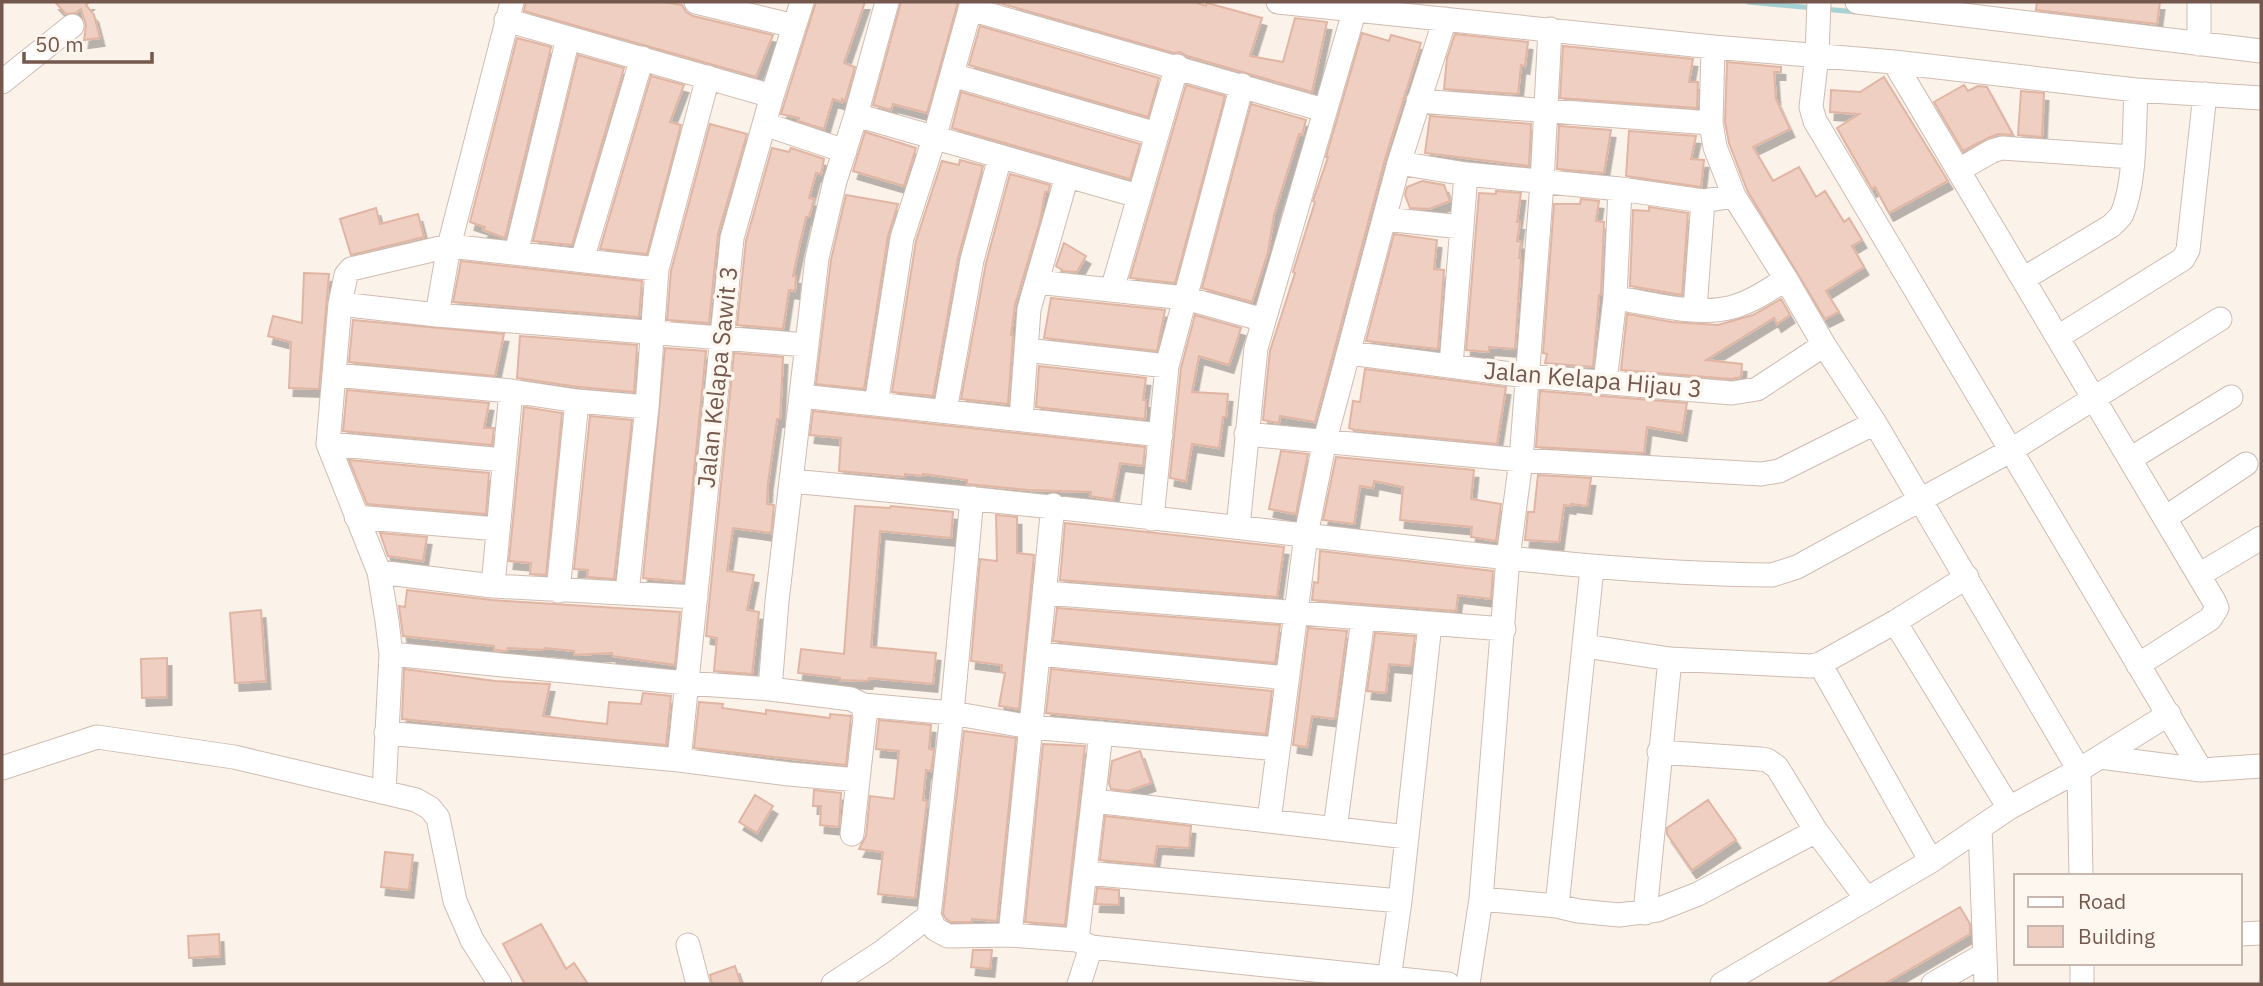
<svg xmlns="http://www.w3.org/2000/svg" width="2263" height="986" viewBox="0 0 2263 986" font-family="'IBM Plex Sans',sans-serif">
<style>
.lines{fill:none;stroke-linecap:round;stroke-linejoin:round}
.stream{stroke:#a5d3d5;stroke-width:5}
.building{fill:#efcfc2;stroke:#e1b5a3;stroke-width:2;filter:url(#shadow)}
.minor-casing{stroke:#cfbcb2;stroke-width:25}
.minor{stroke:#fff;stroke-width:23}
.labels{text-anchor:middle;stroke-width:7;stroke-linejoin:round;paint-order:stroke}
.street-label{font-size:24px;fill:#74584e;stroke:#fef7ef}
</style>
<defs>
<filter id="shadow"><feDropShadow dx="4.5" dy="8" stdDeviation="0" flood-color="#0004"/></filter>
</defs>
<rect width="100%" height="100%" fill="#fbf2e9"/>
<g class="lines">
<!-- stream -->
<path class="stream" d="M1748,2L1814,8
M1824,9L1856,12"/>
</g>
<!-- building -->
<path class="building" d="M55,2H89L86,5L94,15L100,38L84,40L86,25L81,9L76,13L66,14Z
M526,2H663L682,5L686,12L693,16L773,35L756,77L524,11Z
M816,2H865L844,63L855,67L845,101L842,99V102L833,99L824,129L798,121L799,118L781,114Z
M901,2H958L927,113L893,104L891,110L873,105Z
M996,2H1194L1206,6L1207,3L1262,18L1250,56L1283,62L1295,18L1327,22L1312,92L1187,56L1180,52L1174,53Z
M2037,2H2160L2157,24L2036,10Z
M980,26L1159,78L1148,117L969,65Z
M1362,33L1389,41L1391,35L1421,43L1385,159L1315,422L1280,416L1279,423L1263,420L1270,351L1295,273L1293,272L1315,202L1313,201L1328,157H1326Z
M1455,34L1528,42L1525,66L1521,65L1518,94L1444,89L1447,58Z
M517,38L551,47L505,238L483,230L485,227L470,222Z
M1563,46L1693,59L1689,82H1698L1697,108L1560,98Z
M578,55L624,68L572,245L533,241Z
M1727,62L1781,67V72H1774L1776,99L1790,129L1753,147L1773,181L1799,167L1816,197L1825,191L1844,222L1849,218L1862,240L1852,246L1864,267L1826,291L1839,312L1825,319L1747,190L1729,143L1725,122Z
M651,76L684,85L670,122L681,125L647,254L600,249Z
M1884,77L1948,181L1889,213L1875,187L1872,189L1837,128L1859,114L1830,112L1831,90L1860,92Z
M1186,85L1225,96L1175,283L1130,278Z
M1964,85L1968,91L1978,86L1987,87L2013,135L1998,134L1988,138L1963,151L1934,102Z
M2021,91L2044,93L2042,137L2018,135Z
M961,92L1140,144L1130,179L952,128Z
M1251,104L1306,120L1302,135L1299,134L1274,215L1268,252L1252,302L1202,288Z
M1430,116L1531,124L1529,166L1425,153Z
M710,124L747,134L718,234L709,323L667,320L671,271Z
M1559,126L1611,130L1604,173L1557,169Z
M1629,131L1696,136L1691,159L1704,160L1701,187L1626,176Z
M865,132L916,148L904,186L853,171Z
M772,148L789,152L791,148L824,159L821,174L816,173L809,198L814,199L809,217H806L800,243L793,276H796L795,291L789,290L783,329L737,325L746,241Z
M960,160L983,166L958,258L933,396L892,392L916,241L942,161L959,165Z
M1010,174L1050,185L1048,192H1045L1040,221L1015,305L1011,335L1013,336L1008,404L961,399L986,263Z
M1422,181L1444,185L1450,201L1429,209L1410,208L1405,195L1407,187Z
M1496,191L1521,193L1517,222H1520L1517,241L1521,242L1519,258H1521L1515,349L1489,347V352L1466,350L1479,193L1496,194Z
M846,195L898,204L888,236L864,389L816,384L831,260Z
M1581,199L1599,201L1596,221L1604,222L1601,295H1599L1593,367L1545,363L1547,354L1543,353L1554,204H1580Z
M1649,207L1688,213L1682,295L1630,286L1633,210L1649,211Z
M376,208L380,224L418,214L424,237L351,255L340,219Z
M1394,234L1437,240L1434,269L1444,270L1438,349L1366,341Z
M1064,243L1086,256L1077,272L1064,271L1056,266Z
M461,261L642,281L639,317L453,302Z
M304,273L329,274L319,389L289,388L291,342L268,336L273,316L302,323Z
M1051,298L1165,310L1157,351L1044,338Z
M1781,299L1790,315L1777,324L1774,318L1706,360L1742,364L1741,377L1731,379L1621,370L1627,314L1672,322L1718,325L1753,315Z
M1195,315L1241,328L1229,365L1199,356L1192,392L1228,394L1226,417H1223L1219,448L1192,444L1186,481L1170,478L1181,368Z
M353,320L504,334L495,376L349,362Z
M520,336L637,345L634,392L579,387L517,378Z
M665,348L706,351L683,582L643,578Z
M734,353L783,357L780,419H777L768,483L767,504L774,505L771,533L733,528L727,571L754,575L747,610L759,612L752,674L714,671L717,638L706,636Z
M1039,366L1146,378L1143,400H1146L1145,419L1036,407Z
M1365,369L1506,387L1497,444L1355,430L1349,428L1353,401L1360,402Z
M347,390L489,403L484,428H494L492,445L343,431Z
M1540,391L1687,403L1682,433L1647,427L1644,453L1536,447Z
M524,407L562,413L546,575L530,574L531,563L509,561Z
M813,411L1145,447L1143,466L1120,463L1113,500L1090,496L1091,492L1028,490L967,484V480L923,474V476L905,474V477L839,471L841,438L810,435Z
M590,416L632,420L614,579L587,577L588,570L574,569Z
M1281,451L1308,454L1296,514L1269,509Z
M1336,457L1474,470L1471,499L1501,504L1496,541L1471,537L1472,527L1400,520L1403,487L1374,481L1373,488L1360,486L1354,524L1323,520Z
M349,460L489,473L486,514L367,504Z
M1538,475L1591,478L1587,506L1571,504V506L1564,505L1559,542L1525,540L1528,512H1534Z
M855,506L890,508L891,506L953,512L951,538L880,531L871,647L936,653L933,684L869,678L868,681L840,680V678L798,673L801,649L844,654Z
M996,515L1017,517V553L1034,555L1019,709L999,706L1005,673L1001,672L1002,665L971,661L980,559L997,561Z
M1065,523L1284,547L1277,597L1060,580Z
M380,533L427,537L423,561L388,556Z
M1320,551L1493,571L1491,599L1458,595L1456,611L1312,600L1314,582L1318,583Z
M407,590L492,600L680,612L675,665L612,656V653L574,655V651L545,648L544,650L508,648L507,651L494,650V646L403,636L399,606L405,607Z
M1057,608L1280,625L1275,663L1053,641Z
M261,610L266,681L235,683L230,613Z
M1308,628L1347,631L1335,719L1312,716L1307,747L1293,745Z
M1375,633L1415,636L1411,666L1389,664L1386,693L1367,691Z
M167,658V697L142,698L141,659Z
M404,669L495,681L550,684L543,716L579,721L607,724L609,702L641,704L643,693L671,696L666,745L402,719Z
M1051,669L1272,691L1266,734L1046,713Z
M699,702L723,704L722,708L766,714V710L830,718V714L851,716L846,765L694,748Z
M879,720L931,725L929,749L934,750L931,771L926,770L923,800L927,801L915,898L878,894L883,852L859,849L866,836L870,796L894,799L899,751L876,749Z
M964,731L1016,738L997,921L972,919V922H951L946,919L943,914Z
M1043,744L1085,746L1065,925L1025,922Z
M1140,751L1151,783L1128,791L1111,789L1109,783L1112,761Z
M814,790L841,793L839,827L820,825L821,806H813Z
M755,795L773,806L757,833L739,822Z
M1708,800L1736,840L1692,870L1667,834V828Z
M1105,816L1191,826L1189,848L1157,846L1154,865L1100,860Z
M385,852L413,855L409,890L381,887Z
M1097,888L1119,890V905L1095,904Z
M1960,907L1970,924V934L1919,964L1884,984H1827Z
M541,924L566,969L574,963L588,984H525L503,944Z
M219,934L220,956L189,958L188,936Z
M973,950H992L990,969L971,967Z
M735,966L741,984H712L710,975Z"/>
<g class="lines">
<!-- minor casing -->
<g class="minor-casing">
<path id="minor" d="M696,2L794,26
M1278,2L1713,47L1894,62L2136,90L2261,98
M1819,2L1817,55L1811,107L1815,121L2201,770
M1857,2L2261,51
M970,9L1324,110
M506,20L772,96
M2199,44V2
M1713,47L1711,123L1715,147L1734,196L1786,279L1824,345L1875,423L2079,770L2081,876
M1894,62L2214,601L2217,608L2210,619L2138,665
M952,75L1157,134
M2,82L72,26
M1418,101L1711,123
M856,115L1138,196
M764,124L845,151
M1399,163L1466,174L1620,189L1703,201L1734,196
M1959,170L1992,151L2002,148L2132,157
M1384,219L1462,227
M516,253L568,38
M582,260L642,58
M2023,279L2111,226C2115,222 2119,219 2122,214C2136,182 2134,126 2136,90
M1037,282L1185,298L1264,320
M1112,290L1177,66
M1615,298C1652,303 1696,317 1733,307C1753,301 1769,290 1786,279
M340,304L437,315L807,345
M1695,309L1703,201
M437,315L449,246L512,2
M2058,337L2183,259L2188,250L2205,94
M1026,350L1167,366
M1349,353L1527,376L1732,393L1757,389L1824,345
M1451,366L1466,174
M334,375L511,391L577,401L647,407
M1605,382L1615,298L1620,189
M801,396L1161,435
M876,404L902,238L934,139L972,2
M945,411L972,260L1000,157
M1021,419L1029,309L1067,176
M1246,434L1521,460L1761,474L1779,471L1875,423
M328,444L504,460
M2130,459L2231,397
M791,481C965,497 1139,516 1312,536C1465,553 1618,574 1772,575L1797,567L2010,451L2220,319
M972,498L952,713L929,916L935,929L948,936L1010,935L1077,940L1091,947L1448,984
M356,517L497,529
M2165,518L2246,464
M1152,519L1167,366L1242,85
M1238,527L1256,348L1357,2
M1592,568L1557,906L1578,911L1619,915L1657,910L1698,894L1816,831
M379,572L493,586L696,597
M2199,575L2261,538
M493,586L511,391
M558,591L577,401
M627,593L647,407L657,269L708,77
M1045,593L1504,629
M1895,622L2009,808
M1585,646L1670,659L1811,666L1820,664L1895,622L1967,577
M391,654L686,683L770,689L851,699L863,705L952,713L1031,727L1278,749
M1039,654L1287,678
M1820,664L1931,861
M770,689L777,601L817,258L835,181L856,115L887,2
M386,733L679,760L789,774L858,780
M1659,752L1760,759L1767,760L1777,767L1816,831L1866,898
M2100,757L2201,770L2261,766
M679,760L732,238L772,96L802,2
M2,768L97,737L234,757L416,800L430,808L438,818L455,901L472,940L500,984
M384,792L391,654L387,621L379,572L328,444L340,304L346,275L351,269L449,246L657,269
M1094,801L1407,837
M1269,821L1306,535L1325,440L1399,163L1445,19
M1980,828L1986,984
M1335,829L1363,618
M852,834L865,717L863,705
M1086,873L1400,901
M1481,899L1557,906
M1645,913L1670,659
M2240,934L2261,933
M1010,935L1053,505
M1077,940L1101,733
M688,945L698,984
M2082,963V984
M1389,979L1400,901L1430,624
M833,984L882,952L929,916
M1079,984L1091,947
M1468,984L1481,899L1508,558L1521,460L1542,183L1550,29
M1722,984L1931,861L2009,808L2079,770L2169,714
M1933,984L1985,954"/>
</g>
<!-- minor -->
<use href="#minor" class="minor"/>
</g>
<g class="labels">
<!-- street labels -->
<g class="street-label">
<text transform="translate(718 377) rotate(-84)" y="8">Jalan Kelapa Sawit 3</text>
<text transform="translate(1593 380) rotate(5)" y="8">Jalan Kelapa Hijau 3</text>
</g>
</g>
<!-- border -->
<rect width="2263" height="986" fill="none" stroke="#74584e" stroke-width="7"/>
<!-- legend -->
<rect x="2014" y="874" width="228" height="91" fill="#fef7ef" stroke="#c7b7af" stroke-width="2"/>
<rect x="2028" y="897" width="35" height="10" fill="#ffffff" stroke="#c7b7af" stroke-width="2"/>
<text x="2078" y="909" font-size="21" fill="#74584e">Road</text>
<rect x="2028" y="926" width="35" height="21" fill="#efcfc2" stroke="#c7b7af" stroke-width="2"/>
<text x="2078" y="944" font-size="21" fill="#74584e">Building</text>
<!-- scale -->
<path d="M24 52v10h128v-10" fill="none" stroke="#74584e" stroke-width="3.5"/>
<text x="35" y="52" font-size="21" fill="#74584e" stroke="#fef7ef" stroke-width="5" paint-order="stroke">50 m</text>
</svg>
